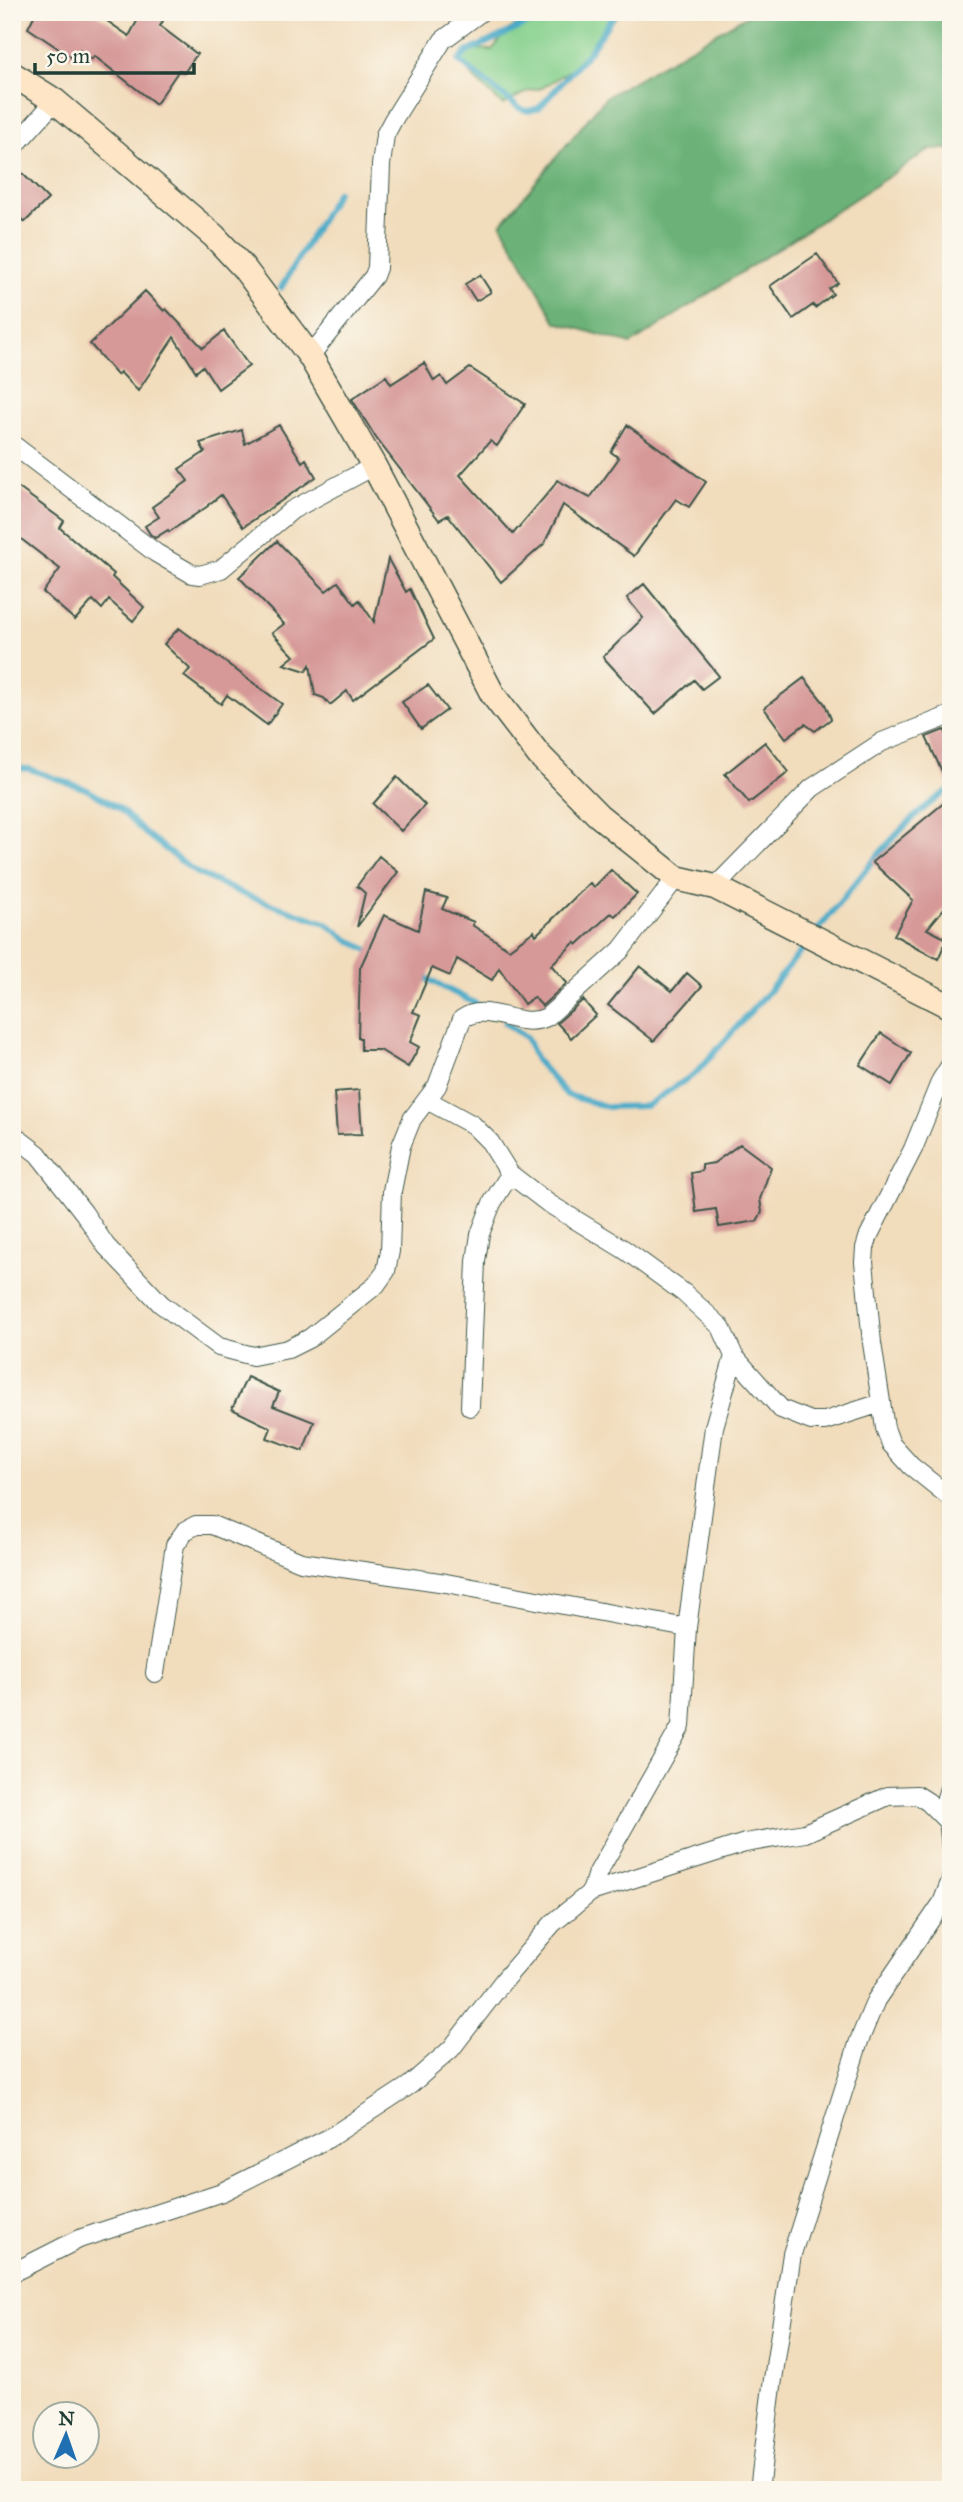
<svg xmlns="http://www.w3.org/2000/svg" width="963" height="2502" viewBox="0 0 963 2502" font-family="'IM FELL Great Primer',serif">
<style>
.green{fill:#85d08d;stroke:#528660;stroke-width:2}
.forest{fill:#6cb278;stroke:#467856;stroke-width:2}
.lines{fill:none;stroke-linecap:round;stroke-linejoin:round}
.stream{stroke:#49aac8;stroke-width:6}
.building{fill:#d69998}
.street-casing{stroke:#3e5548;stroke-width:20}
.secondary-casing{stroke:#3e5548;stroke-width:27}
.street{stroke:#fff;stroke-width:18}
.secondary{stroke:#fde5c5;stroke-width:24}
</style>
<rect width="100%" height="100%" fill="#fbf7ec"/>
<filter id="ink" filterUnits="userSpaceOnUse"><feTurbulence type="fractalNoise" baseFrequency=".0143" numOctaves="2"/><feDisplacementMap in="SourceGraphic" scale="14" xChannelSelector="R" yChannelSelector="G"/><feConvolveMatrix kernelMatrix="1 2 1 2 8 2 1 2 1" color-interpolation-filters="sRGB"/></filter>
<filter id="wash" filterUnits="userSpaceOnUse"><feTurbulence type="fractalNoise" baseFrequency=".00686" numOctaves="4" result="noise"/><feDisplacementMap in="SourceGraphic" scale="28" xChannelSelector="R" yChannelSelector="G"/><feGaussianBlur stdDeviation="1.57" result="paint"/><feColorMatrix in="noise" values="0 0 0 0 0 0 0 0 0 0 0 0 0 0 0 0 0 1.4 0 .05"/><feComposite in="paint" operator="in"/></filter>
<g filter="url(#wash)">
<rect width="100%" height="100%" fill="#f1dcbb"/>
<!-- green -->
<path class="green" d="M541,12H621L598,36L588,53L573,68L542,88L528,91L503,105L474,78L460,60L473,49L492,50L508,30Z"/>
<!-- forest -->
<path class="forest" d="M753,12H951V149H931L631,344L556,322L501,224L606,97Z"/>
<g class="lines">
<!-- stream -->
<path class="stream" d="M552,12L467,52L459,61L519,108L528,111L539,108L589,52L616,12
M281,288L337,192
M12,768L29,769L86,789L119,808L146,834L195,872L245,895L326,923L347,939L376,954
M817,931C854,886 901,818 951,789
M420,975L482,1007
M505,1023L526,1037L536,1060L567,1095L608,1107L646,1106L696,1073L769,991L808,942"/>
</g>
<g id="blocks">
<!-- building -->
<path class="building" d="M36,12H94L129,36L142,12H152L163,21L160,26L197,54L184,73L179,70L156,104L94,56L92,59L79,50L74,59L28,28Z
M12,163L48,199L25,222L12,209Z
M817,254L838,283L829,289L833,294L815,308L813,305L793,319L770,286Z
M480,275L491,292L476,301L465,284Z
M145,291L164,311L166,309L203,348L224,331L249,366L218,389L203,366L196,372L174,337L138,391L120,372L117,375L90,344Z
M424,363L434,381L441,376L447,385L470,368L525,404L497,446L490,441L460,475L513,534L553,487L557,480L590,498L619,458L611,452L627,425L706,482L689,507L676,499L634,556L563,505L544,544L501,582L448,515L439,520L376,438L352,399L386,376L391,384Z
M279,425L302,462L306,459L316,477L243,527L221,495L208,505V506L169,532L168,530L155,538L150,534L145,526L159,517L152,507L188,481L179,469L205,452L200,443L242,430L245,444Z
M12,483L64,521L60,528L114,574L112,577L144,607L133,621L109,600L102,609L93,600L75,620L43,592L60,569L12,532Z
M277,541L326,591L338,582L355,604L359,600L374,622L388,559L406,592L410,589L434,639L353,700L347,691L330,705L324,698L315,695L310,665L306,671L284,664L294,656L272,633L284,624L239,577Z
M644,584L719,676L702,689L694,680L655,714L603,657L643,618L627,598Z
M179,628L282,704L267,725L227,695L221,704L184,676L190,669L164,644Z
M804,678L825,704L831,719L815,731L805,724L786,738L764,708Z
M428,685L447,710L421,729L402,702Z
M944,730L951,738V791L926,737Z
M765,742L789,772L749,803L725,774Z
M397,777L425,805L401,831L373,804Z
M951,797V900L927,929L947,939L938,959L894,935L913,900L872,862Z
M379,856L398,872L357,927L365,893L357,886Z
M611,870L637,894L615,916L611,913L577,945L575,942L551,965L567,983L542,1006L534,997L524,1004L499,968L492,980L457,959L450,976L432,968L413,1012L421,1015L410,1042L419,1047L408,1067L380,1050H361V1038H358L360,968L384,915L418,930L426,892L447,898L442,909L474,922L472,925L509,949L534,931L536,935L590,883L594,887Z
M640,966L672,991L687,973L702,986L654,1041L608,1005Z
M583,1000L596,1015L571,1038L557,1023Z
M881,1033L911,1053L892,1085L860,1065Z
M359,1090L362,1134L337,1135L334,1092Z
M740,1144L771,1167L760,1199L762,1212L757,1221L719,1227L716,1209L696,1212L691,1173L702,1171V1165L714,1163Z
M247,1377L279,1392L273,1406L314,1422L303,1451L267,1438L271,1428L232,1409Z"/>
</g>
</g>
<g filter="url(#ink)">
<use href="#blocks" fill-opacity="0" stroke="#3e5548" stroke-width="2"/>
<g class="lines">
<!-- street casing -->
<g class="street-casing">
<path id="street" d="M12,149L55,101
M310,356L374,276L377,268L381,165L385,135L393,120L443,40L481,12
M12,444L156,553L192,574L200,575L221,569L292,510L374,466
M715,887L812,788L882,742L951,715
M951,1064L941,1080L913,1149L869,1235L865,1248L864,1262L872,1343L885,1428L891,1444L911,1466L951,1498
M427,1100L473,1125L490,1142L510,1174L548,1203L625,1250L684,1293L721,1327L734,1356L781,1409L811,1421H825L881,1403
M12,1134L38,1154L84,1213L106,1246L161,1304L219,1347L253,1356L288,1349L310,1338L376,1285L386,1271L390,1251L392,1191L401,1146L412,1119L437,1086L462,1019C487,1000 518,1031 547,1017L621,950L676,878
M470,1407L476,1261L480,1234L492,1203L510,1174
M155,1673L175,1545L185,1531L196,1525H212L301,1562L446,1583L687,1628
M951,1782L946,1798L951,1849
M591,1892L596,1876L681,1726L687,1628L714,1427L734,1356
M12,2273L79,2239L222,2192L329,2138L410,2085L451,2049L504,1980L553,1923L591,1892L745,1843L805,1833L888,1796L917,1795L928,1802L948,1822
M759,2490L772,2386L792,2254L859,2041L876,2000L942,1903L951,1880"/>
</g>
<!-- secondary casing -->
<g class="secondary-casing">
<path id="secondary" d="M12,74L55,101L214,236L243,267L310,356L374,466L493,695L539,755L598,815L676,878L715,887L951,1007"/>
</g>
<!-- street -->
<use href="#street" class="street"/>
<!-- secondary -->
<use href="#secondary" class="secondary"/>
</g>
</g>
<!-- margin -->
<rect width="963" height="2502" fill="none" stroke="#fbf7ec" stroke-width="42"/>
<!-- north arrow -->
<g transform="translate(66 2435) rotate(2)"><circle r="33" fill="#fbf7ec" stroke="#a3ada2" stroke-width="2"/>
<path d="M0-5L12 26L0 18L-12 26Z" fill="#1f6fb2"/>
<text y="-10" font-size="19" font-weight="bold" text-anchor="middle" fill="#1f3d34">N</text>
</g>
<!-- scale -->
<path d="M35 63v10h159v-10" fill="none" stroke="#1f3d34" stroke-width="3.5"/>
<text x="46" y="63" font-size="21" fill="#1f3d34" stroke="#fbf7ec" stroke-width="5" paint-order="stroke">50 m</text>
</svg>
